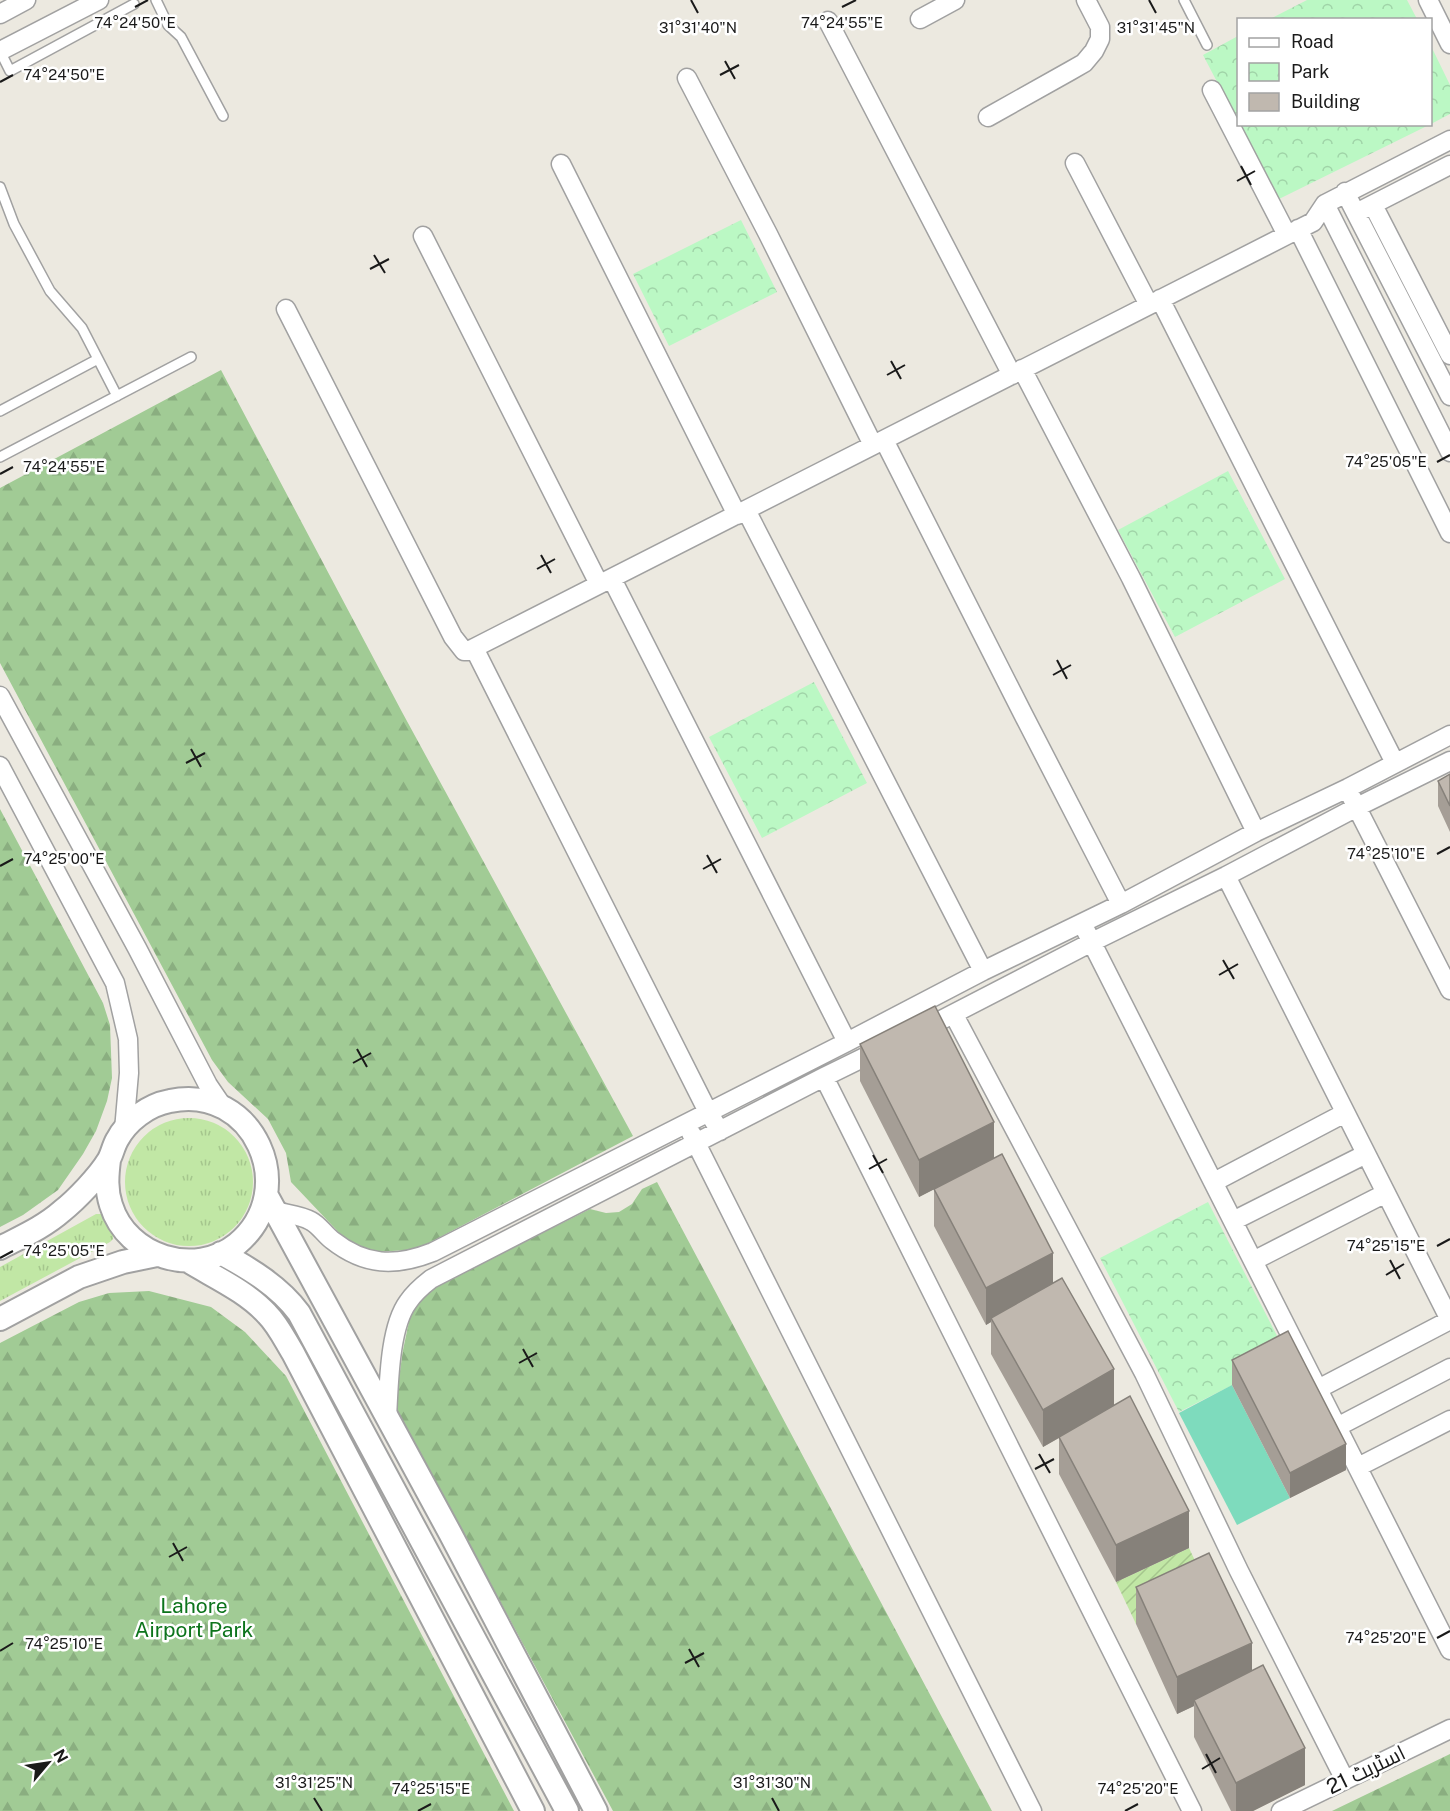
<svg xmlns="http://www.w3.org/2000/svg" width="1450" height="1811" viewBox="0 0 1450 1811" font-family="'Public Sans',Cairo,sans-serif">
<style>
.grass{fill:url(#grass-tufts)}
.forest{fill:url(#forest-firs)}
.park{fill:url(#park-crowns)}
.garden{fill:url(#garden-furrows)}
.pitch{fill:#7edbbd}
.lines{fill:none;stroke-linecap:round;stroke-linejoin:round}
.service-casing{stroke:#a1a1a1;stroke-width:12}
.minor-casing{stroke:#a1a1a1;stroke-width:21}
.tertiary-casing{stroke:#a1a1a1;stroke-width:26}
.service{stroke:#fff;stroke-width:9}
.minor{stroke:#fff;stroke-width:18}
.tertiary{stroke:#fff;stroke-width:22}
.wall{fill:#a59e96}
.shaded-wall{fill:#86817a}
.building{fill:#c0b8af;stroke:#86817a;stroke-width:1.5}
.ticks{fill:none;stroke:#1a1a1a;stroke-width:2}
.labels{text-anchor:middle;stroke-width:5;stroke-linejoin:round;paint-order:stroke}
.park-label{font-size:21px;fill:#0d741c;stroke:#fff}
.street-label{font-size:21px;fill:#1a1a1a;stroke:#fff}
.ticks-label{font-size:15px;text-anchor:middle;fill:#1a1a1a;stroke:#fff;stroke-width:5;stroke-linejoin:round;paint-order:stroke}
</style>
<defs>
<pattern id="grass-tufts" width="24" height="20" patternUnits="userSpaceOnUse" patternTransform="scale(1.5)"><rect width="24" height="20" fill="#c1e7a5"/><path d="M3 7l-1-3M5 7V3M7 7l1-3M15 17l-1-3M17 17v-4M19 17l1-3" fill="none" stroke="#a5c68d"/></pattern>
<pattern id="forest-firs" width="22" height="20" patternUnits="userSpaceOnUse" patternTransform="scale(1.5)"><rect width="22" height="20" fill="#a1cb95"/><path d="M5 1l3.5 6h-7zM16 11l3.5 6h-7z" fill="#8aae80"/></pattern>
<pattern id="park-crowns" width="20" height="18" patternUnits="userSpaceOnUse" patternTransform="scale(1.5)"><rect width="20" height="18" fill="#bbf8c4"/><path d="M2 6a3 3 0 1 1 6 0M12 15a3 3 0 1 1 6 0" fill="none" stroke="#a0d4a8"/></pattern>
<pattern id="garden-furrows" width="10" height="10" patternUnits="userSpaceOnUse" patternTransform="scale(1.5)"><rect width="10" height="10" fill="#c1e7a5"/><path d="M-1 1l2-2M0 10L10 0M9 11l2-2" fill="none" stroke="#a5c68d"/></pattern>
</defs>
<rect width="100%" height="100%" fill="#ece9e0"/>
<!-- grass -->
<path class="grass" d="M125 1182a64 64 0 1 1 128 0a64 64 0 1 1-128 0Z
M96,1214H102L113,1232V1239L110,1242L0,1301V1267Z"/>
<!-- forest -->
<path class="forest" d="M221,370L402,712L633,1136L423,1246L408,1250L375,1252L359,1247L345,1239L291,1182L286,1153L268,1119L228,1082L212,1060L0,663V488Z
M0,809L103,1003L110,1025L112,1078L107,1101L96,1131L83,1154L58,1190L23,1215L0,1227Z
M657,1182L992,1811H613L395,1406L403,1350L410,1317L419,1298L443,1283L590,1209L606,1213L619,1212L632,1204L642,1189Z
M149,1291L211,1307L245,1332L286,1376L514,1811H0V1343L79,1302L109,1293Z
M1450,1754V1811H1332Z"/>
<!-- park -->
<path class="park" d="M1307,0H1407L1417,19H1270Z
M1238,36V122L1203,55Z
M1431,46L1450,85V114L1431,124Z
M1240,125H1429L1279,199Z
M741,220L777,292L669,346L633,274Z
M1228,471L1285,579L1175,637L1118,530Z
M814,682L867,783L762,838L709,737Z
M1208,1202L1288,1357L1179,1412L1100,1258Z"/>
<!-- garden -->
<path class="garden" d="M1189,1548L1209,1590L1136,1624L1116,1582Z"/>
<!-- pitch -->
<path class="pitch" d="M1232,1385L1290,1498L1237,1525L1179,1413Z"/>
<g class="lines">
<!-- service casing -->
<g class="service-casing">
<path id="service" d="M156,0L168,25L181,37L223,116
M1184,0L1207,45
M0,51L10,71L134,4
M0,187L14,224L50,291L82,328L98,359L0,411
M98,359L117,396
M0,457L191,357"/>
</g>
<!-- minor casing -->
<g class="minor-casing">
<path id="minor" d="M1428,0L1450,44
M0,14L26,0
M920,19L955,0
M828,21L1012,375
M0,51L99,0
M687,78L768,234L873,445
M1212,90L1287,235
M988,117L1070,71L1084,63L1094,51L1100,39V27L1086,0
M1075,163L1149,305
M561,164L737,515
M1345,192L1450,396
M1325,204L1450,452
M1373,205L1450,355
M1362,210L1450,165
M1298,229L1450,533
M423,236L599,584
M1160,299L1395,763
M286,309L453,637L464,651H468L474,648
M1022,369L1131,578L1256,832
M884,440L1023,714L1121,904
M746,510L983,971
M612,579L847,1042
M0,696L137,948L208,1085L223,1107
M0,766L115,983L128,1039L129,1073L124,1130
M1352,798L1450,990
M1226,876L1450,1320
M1086,931L1450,1650
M954,1015L1144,1373L1239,1571L1345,1780
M922,1030L1092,942L1226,876L1357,807L1450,761
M824,1077L1192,1811
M720,1131L708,1112L474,648L1287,235L1313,222L1325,204L1450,140
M691,1133L1032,1811
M1214,1182L1345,1113
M275,1211C286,1214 301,1215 311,1221C319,1225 325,1235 332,1240C365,1266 395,1267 433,1252L847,1042L983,971L1121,904L1256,832L1348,788L1450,735
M1233,1221L1366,1154
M1253,1261L1386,1193
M1318,1389L1450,1320
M387,1417C389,1385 389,1328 408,1302C414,1293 422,1286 431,1279L824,1077L881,1049
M1337,1427L1450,1368
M1358,1467L1450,1420
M1281,1811L1450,1729"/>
</g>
<!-- tertiary casing -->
<g class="tertiary-casing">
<path id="tertiary" d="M267,1196L450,1533L596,1811
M0,1248C21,1237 44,1227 62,1211C76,1200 99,1176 108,1161C112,1155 113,1147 117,1140C127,1121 148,1105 170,1101C253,1083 302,1190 237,1244C195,1278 127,1257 111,1205C106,1190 107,1176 109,1160
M221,1253C250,1269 279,1286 299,1313L567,1811
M188,1261C214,1277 246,1291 267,1314C278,1325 285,1340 293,1353L533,1811
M0,1319L79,1277L123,1262L157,1255"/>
</g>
<!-- service -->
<use href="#service" class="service"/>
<!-- minor -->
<use href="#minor" class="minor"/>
<!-- tertiary -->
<use href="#tertiary" class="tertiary"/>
</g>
<!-- wall -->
<path class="wall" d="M1450,774V832L1438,806V781Z
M860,1044L994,1158L1053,1283L1114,1405L1189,1548L1116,1582L1059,1474V1438L1043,1447L991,1354V1322L986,1325L934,1226V1189L919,1197L860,1081Z
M1232,1360L1346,1470L1290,1498L1232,1385Z
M1136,1587L1252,1671L1305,1785L1253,1811H1231L1194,1737V1706L1177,1714L1136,1624Z"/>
<!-- shaded-wall -->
<path class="shaded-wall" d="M994,1122V1159L919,1197V1160Z
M1053,1253V1290L991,1318V1322L986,1325V1288Z
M1114,1369V1406L1043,1447V1410Z
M1346,1444V1470L1290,1498V1473Z
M1189,1511V1548L1116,1582V1545Z
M1252,1643V1680L1194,1700V1706L1177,1714V1677Z
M1305,1748V1785L1253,1811H1236V1783Z"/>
<!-- building -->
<path class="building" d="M1450,774V806L1438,781Z
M935,1006L994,1122L919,1160L860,1044Z
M1002,1154L1053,1253L986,1288L934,1189Z
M1062,1278L1114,1369L1043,1410L991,1318Z
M1288,1331L1346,1444L1290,1473L1232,1360Z
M1130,1396L1189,1511L1116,1545L1059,1437Z
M1209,1553L1252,1643L1177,1677L1136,1587Z
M1263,1665L1305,1748L1236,1783L1194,1700Z"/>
<!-- ticks -->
<path class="ticks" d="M691,0L698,13M1149,0L1156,13M135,7L148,0M842,7L856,0M725,61L735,79M720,75L739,65M0,82L13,75M1241,166L1251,185M1237,181L1255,171M374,255L385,273M370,269L389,259M891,361L901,379M887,375L905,365M1437,462L1450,455M0,474L13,467M541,555L551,573M537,569L555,559M1057,660L1067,679M1053,675L1071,665M191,749L201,767M186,763L205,753M1437,854L1450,847M707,855L717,873M0,866L13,859M703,869L721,859M1223,960L1234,979M1219,975L1238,964M357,1049L367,1067M353,1063L371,1053M873,1155L883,1173M869,1169L887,1159M1437,1246L1450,1239M0,1258L13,1251M1390,1260L1400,1279M1386,1275L1404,1264M523,1349L533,1367M519,1363L537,1353M1039,1454L1050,1473M1035,1469L1054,1459M173,1543L183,1561M169,1557L187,1547M1437,1638L1450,1631M689,1649L699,1667M0,1651L13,1643M685,1663L704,1653M1206,1754L1216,1773M1202,1769L1220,1758M314,1798L322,1811M772,1798L779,1811M418,1811L431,1804M1125,1811L1138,1804"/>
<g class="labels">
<!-- park labels -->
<g class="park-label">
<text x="194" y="1613">Lahore<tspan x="194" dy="24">Airport Park</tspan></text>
</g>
<!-- street labels -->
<g class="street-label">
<text transform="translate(1366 1770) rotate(-26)" y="7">اسٹریٹ 21</text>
</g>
</g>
<g class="ticks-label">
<text x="135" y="28">74°24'50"E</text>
<text x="842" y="28">74°24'55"E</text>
<text x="698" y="33">31°31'40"N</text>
<text x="1156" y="33">31°31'45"N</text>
<text x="64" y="80">74°24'50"E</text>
<text x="1386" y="467">74°25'05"E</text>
<text x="64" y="472">74°24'55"E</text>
<text x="1386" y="859">74°25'10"E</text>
<text x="64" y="864">74°25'00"E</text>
<text x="1386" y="1251">74°25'15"E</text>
<text x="64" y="1256">74°25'05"E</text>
<text x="1386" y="1643">74°25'20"E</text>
<text x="64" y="1649">74°25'10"E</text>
<text x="314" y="1788">31°31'25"N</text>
<text x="772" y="1788">31°31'30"N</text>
<text x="431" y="1794">74°25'15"E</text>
<text x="1138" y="1794">74°25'20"E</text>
</g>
<!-- legend -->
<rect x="1237" y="18" width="195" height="108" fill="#ffffff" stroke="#a3a3a3" stroke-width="1.5"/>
<rect x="1249" y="38" width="30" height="9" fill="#ffffff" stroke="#a3a3a3" stroke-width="1.5"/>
<text x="1291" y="48" font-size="18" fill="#1a1a1a">Road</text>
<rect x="1249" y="63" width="30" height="18" fill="url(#park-crowns)" stroke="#a3a3a3" stroke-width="1.5"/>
<text x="1291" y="78" font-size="18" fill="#1a1a1a">Park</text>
<rect x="1249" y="93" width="30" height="18" fill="#c0b8af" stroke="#a3a3a3" stroke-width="1.5"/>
<text x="1291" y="108" font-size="18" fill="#1a1a1a">Building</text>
<!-- north arrow -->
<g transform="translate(48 1763) rotate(61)" stroke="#ffffff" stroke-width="4.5" paint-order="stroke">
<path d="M0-4.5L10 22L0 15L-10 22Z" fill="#1a1a1a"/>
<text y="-9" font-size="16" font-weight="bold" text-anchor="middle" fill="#1a1a1a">N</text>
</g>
</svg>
